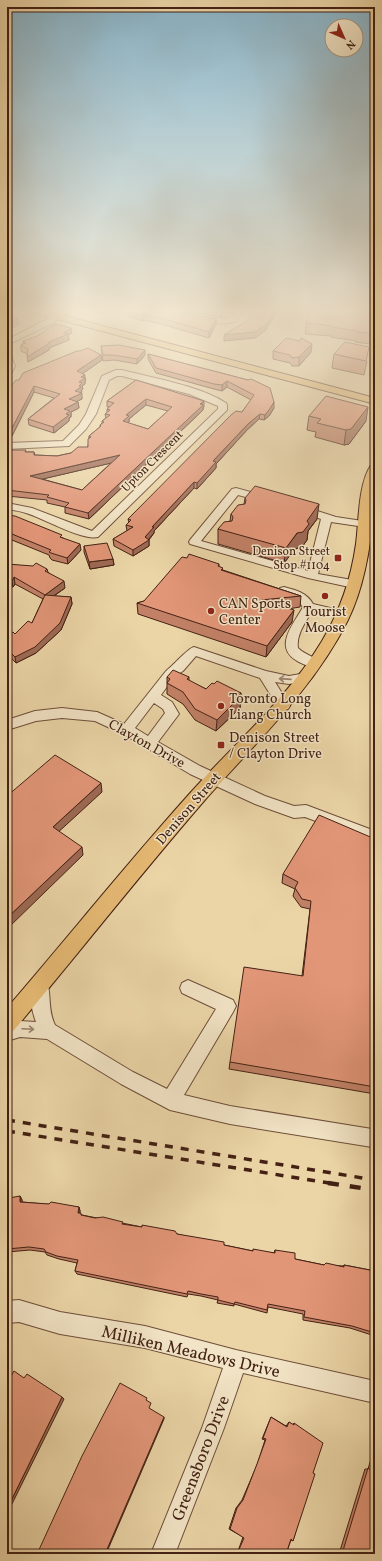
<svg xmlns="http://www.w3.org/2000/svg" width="382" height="1561" viewBox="0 0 382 1561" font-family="Vollkorn,serif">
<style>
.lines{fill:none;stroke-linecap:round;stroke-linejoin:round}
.minor-casing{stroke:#6d4e39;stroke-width:2}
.major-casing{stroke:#432114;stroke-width:2}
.minor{fill:#f2e4c6;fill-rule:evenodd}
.major{fill:#e6ba74;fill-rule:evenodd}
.rail-far1{stroke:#432114;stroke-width:3.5;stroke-dasharray:8 8;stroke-linecap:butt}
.rail{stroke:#432114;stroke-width:4.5;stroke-dasharray:11 11;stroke-linecap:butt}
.wall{fill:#c28167;stroke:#432114;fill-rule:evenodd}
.shaded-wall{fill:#9e6954;stroke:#432114}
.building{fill:#e29678;stroke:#432114;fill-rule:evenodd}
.oneway{stroke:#9a826d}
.poi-dot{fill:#8f2418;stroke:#f2e4c6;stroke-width:1.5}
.labels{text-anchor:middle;stroke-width:3;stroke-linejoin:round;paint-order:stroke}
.far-street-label{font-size:12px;fill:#432114;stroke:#f2e4c6}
.far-poi-label{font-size:12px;fill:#432114;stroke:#f2e4c6;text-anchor:end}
.poi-label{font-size:14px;fill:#432114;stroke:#f2e4c6;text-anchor:start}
.street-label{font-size:14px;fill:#432114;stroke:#f2e4c6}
.near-street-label{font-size:17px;fill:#432114;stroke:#f2e4c6}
</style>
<rect width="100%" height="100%" fill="#ebd5a7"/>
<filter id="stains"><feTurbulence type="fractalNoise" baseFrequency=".005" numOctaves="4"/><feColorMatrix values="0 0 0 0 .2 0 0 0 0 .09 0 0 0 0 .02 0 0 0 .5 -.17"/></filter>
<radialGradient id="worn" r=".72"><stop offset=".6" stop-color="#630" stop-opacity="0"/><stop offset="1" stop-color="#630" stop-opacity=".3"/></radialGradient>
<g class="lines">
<!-- minor casing -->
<g class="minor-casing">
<path id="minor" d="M65,308H74L51,324L7,345V340L45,320Z
M160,308H171L224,319L233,316L237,308H245L236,321C219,329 180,315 161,310Z
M7,354L11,356L15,366L10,376L7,377Z
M116,370H122C153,378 200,386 226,403L227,405V410L98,537C82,541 43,518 26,513C20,511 13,510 7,509V503L32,508L92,531L218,409V406L189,394L122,376H117L109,380L96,414L86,429L69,446L7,449V443L63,441L79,425L86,414L102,376Z
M236,488L269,497L270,499L265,502L238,495L201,541L308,571L321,519L297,511L296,509L297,507H305L336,517L369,522L370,524L365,527L331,522L318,574L358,581L360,584L358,587L354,588L308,578L190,544L189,542L190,540L232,489Z
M284,587C296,590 307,593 313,604L347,612L349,615L347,618L343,619L312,611C305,623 296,635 298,648C304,655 316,656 321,664L319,667C312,669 306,665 299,662C272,648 293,625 303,607C297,597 284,599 278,591L280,588Z
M194,647L266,671L289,676L306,673L310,674L312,677L310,680L289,684L275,682L290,706L288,709L283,711L278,709L270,694L260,678L196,656L183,671L174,677L161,695L172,702L179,714L158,742L200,766L265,796L294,806L306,805L375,831V843L305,817L294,818L255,804L190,774L125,735L95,721L62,718L36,721L7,730V720L35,711L62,708L97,712L124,724L166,671C174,665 187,649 194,647ZM154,703L163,709L165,713L148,736L135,728Z
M40,976L46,979C52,993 47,1009 55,1025L133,1072L167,1089L216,1009L182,993L180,988L182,983L188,980L233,1000L236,1006L233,1012L184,1095L230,1106L372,1129L375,1130V1146L372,1147L230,1124L170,1110L121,1084L47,1039L20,1037L7,1041V1025L20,1021L36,1022C31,1009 28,991 34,979Z
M19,1300L60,1312L145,1326L236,1350L375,1381V1403L243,1373L224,1428L175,1554H151L202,1428L223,1368L145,1348L60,1334L19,1322L7,1323V1301Z"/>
</g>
<!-- major casing -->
<g class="major-casing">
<path id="major" d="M21,308H35L375,398V404L23,310Z
M375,464C375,514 370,575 348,620C313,690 255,743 204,801C139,876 78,954 14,1030L7,1033V1008C69,936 129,861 192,791C236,742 288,698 322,641C340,611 351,579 356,544C359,522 358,484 371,465Z"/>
</g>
<!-- minor -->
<use href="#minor" class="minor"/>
<!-- major -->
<use href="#major" class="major"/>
<!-- rail-far1 -->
<path class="rail-far1" d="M7,1120L375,1180
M7,1131L335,1184"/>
<!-- rail -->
<path class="rail" d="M328,1183L375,1190"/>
</g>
<!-- wall -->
<path class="wall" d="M86,308H162L167,311L216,319V324L209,338L161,324L144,320L142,321L111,309L102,314L86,310Z
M175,308H225V310L221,317Z
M375,308V342H370V344L355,342L356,341L331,337V336L305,334L306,323Z
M72,333L68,335L69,340L49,348V350L28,362L27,354L21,351V345L23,344V341Z
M101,346L145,355L137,364L114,360L103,361Z
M273,351L311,352L299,366H292L290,363L273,359Z
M148,354L248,380L274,408L269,416L264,420L259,419L247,430L216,464V468L197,489L194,488L154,531V533L149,540V546L133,556L114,546L113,539L127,531L126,525L129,523L128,519L242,412L251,400L227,387L222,391L214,389L156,373L148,359Z
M334,354L367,361L364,375L332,368Z
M101,355L102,360L83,373L86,380L85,381V384L82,386L83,389L81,390L82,392L81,393L82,399L77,401L78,402L79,408L71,412V417L69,418V421L54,433L29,425L28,419L54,398L34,392L12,436H7V393L19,380Z
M375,361V377L370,376L371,365Z
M136,380L204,406L203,408V410L89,519L65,513V507L47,503V500L7,496V450L26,452H34L35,455L57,456L71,453L88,447L89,436L100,427V425L102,423V421L106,418L105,414L107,412V409L109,407H107V401ZM146,405L168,411L148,429L128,423L129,422V419ZM111,463L82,490L42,479Z
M309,416L366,421L349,444L344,445L315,437L316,432L307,430Z
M245,498L317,519L308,531L307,540L302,547L295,549L284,563L218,544V529L230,521L231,514L244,504Z
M7,515L63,538L81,550L68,564L52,560L50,558L49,555L7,538Z
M84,546L113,559L114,565L90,569L84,552Z
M7,564L47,569L48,572L65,588L54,596L71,597L72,604L61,630L36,653L16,663L7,654V635L15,634L32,623L43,599L15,584L13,587H7Z
M219,564V567L223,570L301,596L300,607L288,609L292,622L266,657L138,614L137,603L144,601Z
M167,677H189V681L206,689L241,693L240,708L216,731L195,720L183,704L167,694Z
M375,839V1094L229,1069L230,1062L302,976L310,909L301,907L293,896L295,889L282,883L283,874Z
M20,1196L22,1200V1202L79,1207L80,1211V1213L82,1215L177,1234L224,1245L253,1251L274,1253L275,1250L295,1259L324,1265L343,1266L344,1265L375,1271V1336L350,1328L303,1320V1314L268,1307L267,1313L234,1304V1306L217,1303L218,1300L201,1296L188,1294L187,1297L77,1274L75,1271L77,1263L59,1259L47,1255L45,1252L30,1250L7,1252V1203H9Z
M271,1417L286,1426L289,1422L293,1425L294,1423L313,1473L293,1541L291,1540L286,1554H237L243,1537L229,1529L236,1508L242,1500L257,1465L265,1440L262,1439Z
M375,1446V1554H339L365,1469H368Z"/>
<!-- shaded-wall -->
<path class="shaded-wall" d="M104,308H111V309L102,314V309Z
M223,308H225V310L221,317V311Z
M277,308V311L266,330L255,338L224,341V335Z
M144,315V320L142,321V316Z
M18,318L19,324L7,331V325Z
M216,319V324L209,338V332Z
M71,328L72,333L68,335L69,340L49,348V350L28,362L27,357Z
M312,344L311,352L299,366V357Z
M145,350V355L137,364V359Z
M101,355L102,360L78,377L77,371Z
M85,375V384L82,386L83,389L81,390L82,392L79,394L82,393V399L69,405V399L75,391L81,377Z
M227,381V387L222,391V385Z
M34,386V392L12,436L11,430Z
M146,399V405L129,419V422L123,427V421L126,415Z
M204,401V406L203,408V410L89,519L88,513Z
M78,402L79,408L71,412V417L69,418V421L54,433L53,427L64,409Z
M274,402V408L269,416L264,420L265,415Z
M368,407L366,421L349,444L344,445L346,430Z
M260,414L259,419L247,430L216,464V468L197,489V483L213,461L248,424Z
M120,455V461L30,482V476Z
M194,482V488L154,531V533L148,540H149V546L133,556V550L145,537L152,527Z
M319,504L317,519L308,531L307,540L302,547L295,549L284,563L286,548Z
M80,544L81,550L68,564L67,558Z
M113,559L114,565L90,569L89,562Z
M14,577L15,584L13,587L12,581Z
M64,581L65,588L46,601L45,595Z
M71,597L72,604L61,630L36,653L16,663L15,657Z
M294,610L292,622L266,657L267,646Z
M241,693L240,708L216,731L217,720Z
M101,783L102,792L54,836L53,827Z
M82,847L83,855L7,929V918Z
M20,1196L22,1200V1205L20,1202Z
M79,1207L80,1211L79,1216L78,1213Z
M62,1397L64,1399L7,1514V1509Z
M164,1417V1419L106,1554H105Z"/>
<!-- building -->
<path class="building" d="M97,308H104L102,309Z
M121,308H162L167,311L168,308L199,316L216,319L209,332L161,318L144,315L142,316Z
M202,308H223L221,311Z
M254,308H277L267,324L255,332L224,335L247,321Z
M311,308H375V331H372L371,333L357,332L358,331L332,327V326L306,323Z
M7,316L18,318L7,325Z
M55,324L71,328L63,333L68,334L49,342L48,344L27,357L28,349L21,345L26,343L23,341L37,336Z
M286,338L300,341L301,338L312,344L299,357L292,358L290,355L273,351Z
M345,342L369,347L366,361L334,354Z
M119,345L145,350L137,359L113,355H103L101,346Z
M88,348L101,355L77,371L85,375L81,377L85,378L79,382L82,383L79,386L81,387L75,391L82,393L69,399L78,402L64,409L70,411L66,414L69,415L53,427L28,419L60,394L34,386L11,430H7V393L12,385L16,380H19L23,373L77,351H80Z
M148,354L248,380L251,379L270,388L274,402L269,410L265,415L260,414L248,424L213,461L216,462L197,483L194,482L152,527H154L145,537L149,540L133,550L113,539L133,527L126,525L131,520L128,519L231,415L236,411L242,412L254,395L227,381L222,385L214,384L156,368Z
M375,361V366L371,365Z
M136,380L204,401L200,404L203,405L88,513L65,507L69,503L47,497L49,495L7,490V450H26L25,452H34V455L57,456L71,453L78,447H88V439L91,437L89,436L101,426L100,425L104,422L102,421L110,415L105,414L110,410L107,409L114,403L107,401ZM146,399L172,407L148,429L123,421L129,416L126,415ZM120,455L82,490L30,476Z
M326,396L368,407L351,429L346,430L317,423L321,419L309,416Z
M255,486L319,504L307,521L309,524L303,532L297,533L286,548L218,529L224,522L232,521L233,517L231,514L238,505L245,504L246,500L245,498Z
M7,515L15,516L62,535L60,537L80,544L67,558L51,553L49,552L51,550L7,532Z
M107,543L113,559L89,562L84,546Z
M189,554L219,564L218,566L223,568L221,570L301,596L261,600L294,610L267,646L137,603L144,601L182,557L187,558Z
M36,563L47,569L45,571L64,581L45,595L14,577L12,581H7V564L33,566Z
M45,595L71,597L60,623L35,647L15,657L7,649V635L13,632L15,634L28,621L32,623Z
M173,670L189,677L187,679L206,689L212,683L214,684L217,681L241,693L239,695L241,696L217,720L195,709L183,692L167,683L170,679L167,677Z
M55,755L101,783L53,827L82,847L7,918V796Z
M319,815L375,839V1087L230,1062L244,967L303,976L311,901L302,899L295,888L298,882L283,874Z
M20,1196V1202L49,1204L51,1202L79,1207L78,1213H81V1215L95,1218L103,1217L123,1222L122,1224L142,1227V1225L175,1231L177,1234L224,1242V1245L253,1251V1249L275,1253V1250L295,1253V1259L324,1265L326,1263L344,1267V1265L375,1271V1333L352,1326L304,1317L305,1311L268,1304L267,1310L235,1302L234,1304L218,1300V1297L201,1294L188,1291L187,1294L75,1271L78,1260L57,1256L46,1252L44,1249L29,1247L7,1249V1203H9V1198Z
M14,1371L24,1378L27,1374L62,1397L7,1509V1383Z
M120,1383L147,1398L146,1400L151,1403L149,1408L164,1417L105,1554H37L82,1456Z
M271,1417L287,1427L289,1422L294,1425V1423L323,1443L313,1473L315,1474L293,1541L291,1539L286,1554H237L244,1538L230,1529L237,1508L243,1500L257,1464L266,1439L263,1438Z
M375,1453V1554H342L368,1468L370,1470Z
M222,1552L226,1554H221Z"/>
<!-- one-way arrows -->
<defs><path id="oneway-shaft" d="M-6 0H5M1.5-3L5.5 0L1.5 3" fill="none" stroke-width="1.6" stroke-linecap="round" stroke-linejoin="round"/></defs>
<g class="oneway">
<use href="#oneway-shaft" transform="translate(285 679) rotate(-176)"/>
<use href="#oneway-shaft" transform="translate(28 1029) rotate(3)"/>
</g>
<!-- sky -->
<linearGradient id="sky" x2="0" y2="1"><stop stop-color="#88b6cd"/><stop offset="0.59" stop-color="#f6ecd7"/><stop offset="1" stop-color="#f6ecd7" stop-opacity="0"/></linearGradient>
<rect width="382" height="526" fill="url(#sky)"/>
<!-- markers -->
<g class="poi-dot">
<rect x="334" y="554" width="8" height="8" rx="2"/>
<circle cx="325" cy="596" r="4"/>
<circle cx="211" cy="611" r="4"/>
<circle cx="221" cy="706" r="4"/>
<rect x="217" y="741" width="8" height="8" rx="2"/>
</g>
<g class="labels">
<!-- far-street labels -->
<g class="far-street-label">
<text transform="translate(152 461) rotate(-45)" y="4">Upton Crescent</text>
</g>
<!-- far-poi labels -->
<g class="far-poi-label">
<text x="330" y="555">Denison Street<tspan x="330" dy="14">Stop #1104</tspan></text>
</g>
<!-- poi labels -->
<g class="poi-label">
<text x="219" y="608">CAN Sports<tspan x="219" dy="16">Center</tspan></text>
<text x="325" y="616" text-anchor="middle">Tourist<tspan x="325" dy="16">Moose</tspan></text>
<text x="229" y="703">Toronto Long<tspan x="229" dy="16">Liang Church</tspan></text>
<text x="229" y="742">Denison Street<tspan x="229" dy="16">/ Clayton Drive</tspan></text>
</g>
<!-- street labels -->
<g class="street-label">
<text transform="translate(147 743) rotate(29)" y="5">Clayton Drive</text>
<text transform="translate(188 808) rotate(-49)" y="5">Denison Street</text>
</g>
<!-- near-street labels -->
<g class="near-street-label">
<text transform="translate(191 1351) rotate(13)" y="6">Milliken Meadows Drive</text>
<text transform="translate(200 1458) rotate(-69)" y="6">Greensboro Drive</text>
</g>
</g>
<!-- margin -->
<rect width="382" height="1561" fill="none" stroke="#ebd5a7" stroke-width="24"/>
<rect x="8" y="8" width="366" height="1545" fill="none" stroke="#432114" stroke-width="2"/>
<rect x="12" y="12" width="358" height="1537" fill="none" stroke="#432114"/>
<!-- north arrow -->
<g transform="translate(344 38) rotate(135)"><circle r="19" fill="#f2e4c6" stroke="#ac967f"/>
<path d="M0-3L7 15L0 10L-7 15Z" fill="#8f2418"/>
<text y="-6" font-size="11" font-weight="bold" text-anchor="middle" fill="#432114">N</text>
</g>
<rect width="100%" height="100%" filter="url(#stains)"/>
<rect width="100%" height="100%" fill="url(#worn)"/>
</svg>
